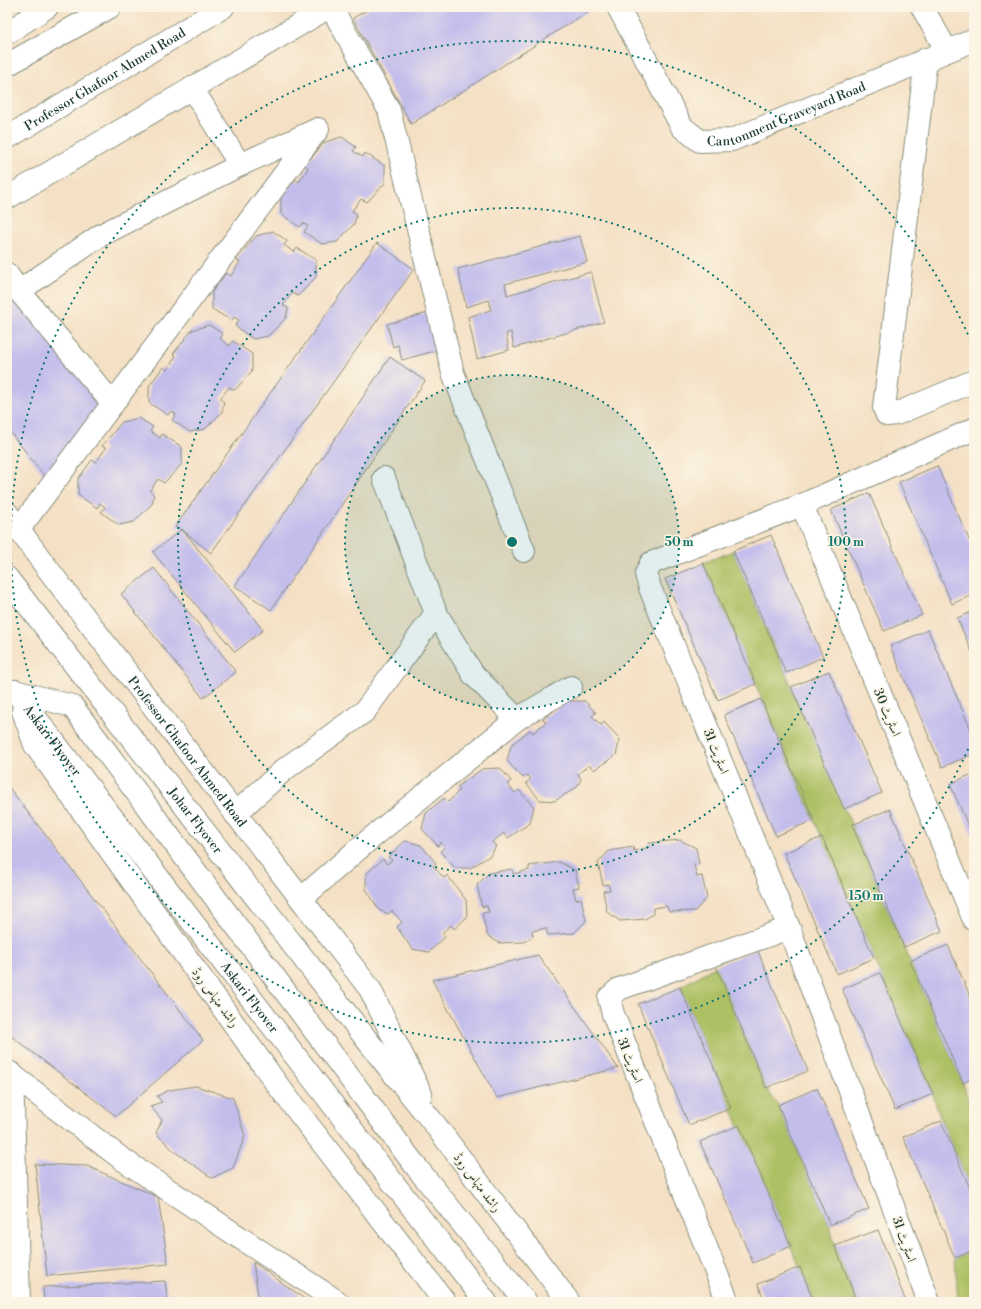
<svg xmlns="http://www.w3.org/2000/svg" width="981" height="1309" viewBox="0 0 981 1309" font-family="'Libre Bodoni',Amiri,serif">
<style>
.green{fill:#adc064;stroke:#667e4c}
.building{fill:#c3bdec}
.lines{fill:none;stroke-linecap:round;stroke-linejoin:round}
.street-casing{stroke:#8a8e7c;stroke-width:24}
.primary-casing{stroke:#8a8e7c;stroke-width:24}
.street{stroke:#fff;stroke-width:22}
.primary{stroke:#fff;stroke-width:22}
.ring{fill:none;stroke:#0f766e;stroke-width:2;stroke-dasharray:2 4}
.labels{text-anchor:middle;stroke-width:3;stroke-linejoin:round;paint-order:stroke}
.street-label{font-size:13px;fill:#1f3d34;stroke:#fcf5e5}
.centre{fill:#0f766e;stroke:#fcf5e5;stroke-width:2}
.ring-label{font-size:12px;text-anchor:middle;font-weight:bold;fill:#0f766e;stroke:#fcf5e5;stroke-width:3;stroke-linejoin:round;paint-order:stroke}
</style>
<rect width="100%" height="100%" fill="#fcf5e5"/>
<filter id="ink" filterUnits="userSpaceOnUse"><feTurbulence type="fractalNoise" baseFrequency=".025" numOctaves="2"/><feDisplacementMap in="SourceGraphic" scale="8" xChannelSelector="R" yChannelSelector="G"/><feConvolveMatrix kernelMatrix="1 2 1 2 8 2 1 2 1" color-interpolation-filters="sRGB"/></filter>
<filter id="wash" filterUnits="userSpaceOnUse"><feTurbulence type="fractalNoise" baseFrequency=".012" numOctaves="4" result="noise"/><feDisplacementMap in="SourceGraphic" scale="16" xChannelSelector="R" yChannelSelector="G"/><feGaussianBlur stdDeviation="0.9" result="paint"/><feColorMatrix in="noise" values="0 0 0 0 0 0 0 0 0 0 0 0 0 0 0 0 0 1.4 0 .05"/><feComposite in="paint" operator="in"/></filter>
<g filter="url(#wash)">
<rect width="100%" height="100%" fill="#f4e0c4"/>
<!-- green -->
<path class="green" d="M733,551L963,1083L974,1117V1198L941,1121L933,1094L703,563Z
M716,966L766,1088L778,1105L830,1225L835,1246L857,1302H814L791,1246L731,1108L680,987Z
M974,1250V1302H958L955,1258Z"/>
<g id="blocks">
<!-- building -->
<path class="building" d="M372,7H595L411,124L353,18Z
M342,137L356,147L353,151L363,157L365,153L385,166V183L367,202L361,199L352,211L357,214L354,224L337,242L322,244L304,232L308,226L303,223L300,227L281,214V198L295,179L299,182L308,168L305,165L325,142Z
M273,231L287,241L284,245L294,252L297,248L316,260V277L298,296L292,293L283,305L288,308L286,318L268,336L253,339L235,326L239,320L234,317L232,321L212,309V292L226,273L231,276L240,262L236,260L256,236Z
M580,236L587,262L505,284L507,295L591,272L604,322L514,348L511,332L506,334L509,350L477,359L468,317L491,310L489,300L466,307L458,269Z
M377,243L414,269L211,553L180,528L175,527Z
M7,288L103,404L46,478L7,428Z
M428,313L438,350L402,360L398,345L393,347L387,324Z
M209,325L223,334L220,339L230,346L233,341L252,354V371L235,390L229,387L220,399L224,402L222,412L205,429L190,432L172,420L176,414L171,411L168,415L149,403V386L163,367L167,370L176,356L173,354L192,330Z
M390,357L425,381L271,610L235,586Z
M139,418L153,427L150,431L160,438L162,434L182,447V464L164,483L158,479L150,491L154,495L152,504L134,522L119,525L101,512L105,507L100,503L97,508L78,495V479L92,460L96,462L106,448L102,446L122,422Z
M937,466L974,551V594L952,604L899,482Z
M869,493L922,615L884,631L831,510Z
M182,529L263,630L235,652L153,552Z
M771,535L823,657L786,673L733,551Z
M703,563L756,684L718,700L665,579Z
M154,568L236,672L203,698L121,594Z
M974,611V657L957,618Z
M928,630L974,737V754L942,767L890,646Z
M829,671L882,793L844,809L791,687Z
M761,699L814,820L776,836L724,715Z
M567,701H585L596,713L592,716L601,725L604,722L620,739L616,755L594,770L589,765L578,774L581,779L577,787L555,801L540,800L526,783L531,779L527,775L523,778L507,761L511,745L530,730L533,733L546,722L543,719Z
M500,768L511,781L507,784L515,793L519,790L534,807L530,823L508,838L504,833L492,842L496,846L491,855L470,868H455L440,851L445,847L441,842L438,846L422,829L426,813L444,798L448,802L460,790L457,787L482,769Z
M974,773V839L950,784Z
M7,785L203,1040L116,1116L7,1033Z
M890,809L942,931L904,947L852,825Z
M822,837L874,958L837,974L784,853Z
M680,840L696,848L699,864L694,865L697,877L702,876L707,898L695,911L669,912L667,906L653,908V914L645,919L620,921L607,912L603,891L610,890L608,884L603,885L598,863L609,851L633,847L634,851L650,847L649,843Z
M405,841L421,845L436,863L433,866L444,878L447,875L466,900L467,917L454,929L451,925L442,933L445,937L429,952L412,949L397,927L402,922L392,911L388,914L379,910L366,889V874L383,859L387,864L392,860L388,857Z
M559,862L575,870L579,887L573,888L576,900L581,898L586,921L574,933L548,935L546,928L532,931L533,936L524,942L499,943L487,935L482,913L489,912L487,906L482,907L477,885L489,873L512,869L513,874L529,870V866Z
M948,945L974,1005V1078L963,1083L910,961Z
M757,949L808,1071L766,1088L716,966Z
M538,955L618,1068L497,1098L432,980Z
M880,973L933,1094L895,1110L842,989Z
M680,987L731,1108L689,1125L638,1004Z
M196,1086L233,1098L245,1136L233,1168L212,1178L174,1151L156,1133L162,1120L150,1106L162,1102L157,1096L169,1090Z
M817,1088L869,1209L830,1225L778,1105Z
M941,1121L974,1198V1250L955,1258L903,1137Z
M739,1125L791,1246L753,1263L700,1142Z
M35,1164L87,1166L158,1197L168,1264L47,1276Z
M878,1230L906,1302H857L835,1246Z
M253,1262L309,1302H259Z
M800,1267L814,1302H765L758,1284Z
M165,1281L168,1302H44L43,1287Z"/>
</g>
</g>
<g filter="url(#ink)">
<use href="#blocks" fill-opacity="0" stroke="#8a8e7c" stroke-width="1"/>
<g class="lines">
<!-- street casing -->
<g class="street-casing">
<g id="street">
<path d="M331,7L389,110L453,373L524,551"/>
<path id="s1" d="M618,7L682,127L700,141L732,140L974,40"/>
<path d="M922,7L947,51"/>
<path d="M7,33L47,7"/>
<path d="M926,59L884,408L887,415L896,414L974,381"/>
<path d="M192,88L240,165"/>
<path d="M7,198L329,7"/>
<path d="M7,274L19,291"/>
<path d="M384,478L436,613"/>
<path d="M802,505L974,920"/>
<path d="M19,529L318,129L240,165L101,235L19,291L113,404"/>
<path d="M517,719L571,687"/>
<path d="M235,814L285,769L365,711L436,613L473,674L517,719L364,844L301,899"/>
<path d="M7,1071L122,1159L263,1253L338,1302"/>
<path d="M12,1074L19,1302"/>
<path d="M728,1302L613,1014L609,998L619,989L789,928"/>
<path d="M929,1302L789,928L650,588L646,574L651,563L802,505L974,429"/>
</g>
</g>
<!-- primary casing -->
<g class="primary-casing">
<g id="primary">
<path d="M7,65L110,7"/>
<path id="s2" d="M7,138L223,7"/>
<path id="s3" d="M7,513L44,564L370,989L421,1094"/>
<path id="s4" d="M7,578L385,1063L436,1126L569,1302"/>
<path d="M15,691L72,706L417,1168L526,1302"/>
<path id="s5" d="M15,691L373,1157L486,1302"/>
<path d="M23,711L35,745L279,1087L445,1302"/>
</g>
</g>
<!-- street -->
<use href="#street" class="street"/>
<!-- primary -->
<use href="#primary" class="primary"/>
</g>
</g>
<!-- distance rings -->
<circle cx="512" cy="542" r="167" fill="#0f766e" fill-opacity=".12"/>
<g class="ring">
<circle cx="512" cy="542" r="167"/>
<circle cx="512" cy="542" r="334"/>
<path d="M973 738A501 501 0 1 1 973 346"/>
</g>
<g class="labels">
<!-- street labels -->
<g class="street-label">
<text dy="5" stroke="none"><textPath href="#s2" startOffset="114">Professor Ghafoor Ahmed Road</textPath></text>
<text dy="5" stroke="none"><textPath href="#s1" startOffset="250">Cantonment Graveyard Road</textPath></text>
<text transform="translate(888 712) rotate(67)" y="5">اسٹریٹ 30</text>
<text dy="5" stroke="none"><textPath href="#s5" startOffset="62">Askari Flyover</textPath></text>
<text transform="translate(717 751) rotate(68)" y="5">اسٹریٹ 31</text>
<text dy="5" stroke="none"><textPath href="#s3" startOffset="299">Professor Ghafoor Ahmed Road</textPath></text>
<text dy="5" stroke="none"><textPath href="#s4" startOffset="307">Johar Flyover</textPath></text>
<text transform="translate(216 997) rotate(54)" y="5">راشد منہاس روڈ</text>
<text dy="5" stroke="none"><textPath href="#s5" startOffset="386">Askari Flyover</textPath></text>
<text transform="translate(631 1060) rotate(68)" y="5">اسٹریٹ 31</text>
<text transform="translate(478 1182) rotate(53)" y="5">راشد منہاس روڈ</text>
<text transform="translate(905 1239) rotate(70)" y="5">اسٹریٹ 31</text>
</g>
</g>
<circle cx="512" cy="542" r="6" class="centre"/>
<g class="ring-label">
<text x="679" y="546">50 m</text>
<text x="846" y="546">100 m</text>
<text x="866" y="900">150 m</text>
</g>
<!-- margin -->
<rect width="981" height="1309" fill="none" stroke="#fcf5e5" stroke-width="24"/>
</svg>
